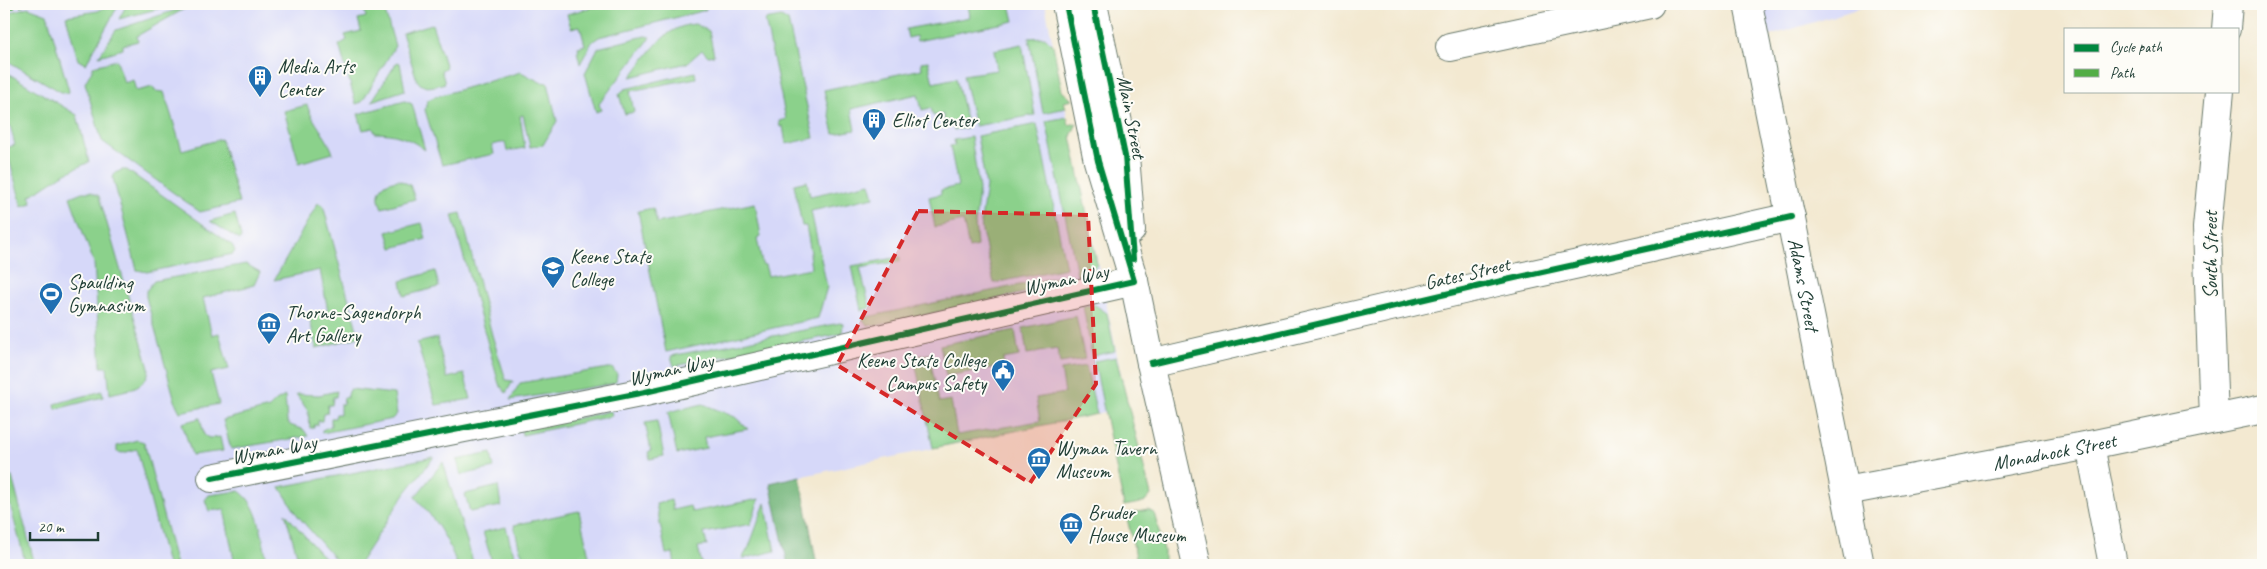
<svg xmlns="http://www.w3.org/2000/svg" width="2267" height="569" viewBox="0 0 2267 569" font-family="Caveat,sans-serif">
<style>
.built{fill:#d6d8f9}
.green{fill:#8bd18b;stroke:#558760}
.forest{fill:#70b377;stroke:#487856}
.lines{fill:none;stroke-linecap:round;stroke-linejoin:round}
.minor-casing{stroke:#69796b;stroke-width:30}
.major-casing{stroke:#69796b;stroke-width:30}
.minor{stroke:#fff;stroke-width:28}
.major{stroke:#fff;stroke-width:28}
.quiet{stroke:#52ad45;stroke-width:5;stroke-dasharray:10 5;stroke-linecap:butt}
.cycleway-casing{stroke:#fdfcf7;stroke-width:9}
.cycleway{stroke:#00873e;stroke-width:6}
.marked{fill:#d62828;fill-opacity:0.2;stroke:#d62828;stroke-width:4;stroke-dasharray:10 6;stroke-linejoin:round}
.labels{text-anchor:middle;stroke-width:4;stroke-linejoin:round;paint-order:stroke}
.poi-label{font-size:20px;fill:#1f3d34;stroke:#fdfcf7;text-anchor:start}
.street-label{font-size:20px;fill:#1f3d34;stroke:#fdfcf7}
</style>
<rect width="100%" height="100%" fill="#fdfcf7"/>
<filter id="ink" filterUnits="userSpaceOnUse"><feTurbulence type="fractalNoise" baseFrequency=".02" numOctaves="2"/><feDisplacementMap in="SourceGraphic" scale="10" xChannelSelector="R" yChannelSelector="G"/><feConvolveMatrix kernelMatrix="1 2 1 2 8 2 1 2 1" color-interpolation-filters="sRGB"/></filter>
<filter id="wash" filterUnits="userSpaceOnUse"><feTurbulence type="fractalNoise" baseFrequency=".0096" numOctaves="4" result="noise"/><feDisplacementMap in="SourceGraphic" scale="20" xChannelSelector="R" yChannelSelector="G"/><feGaussianBlur stdDeviation="1.12" result="paint"/><feColorMatrix in="noise" values="0 0 0 0 0 0 0 0 0 0 0 0 0 0 0 0 0 1.4 0 .05"/><feComposite in="paint" operator="in"/></filter>
<g filter="url(#wash)">
<rect width="100%" height="100%" fill="#f3e9d1"/>
<!-- built -->
<path class="built" d="M4,4H1045L1062,91L1072,100L1064,102L1069,125L1077,123L1071,136L1128,407L770,483L788,565H4Z
M1762,4H1873L1769,36Z"/>
<!-- green -->
<path class="green" d="M110,4H119L86,64L78,60L66,16L98,11Z
M127,4H165L161,8L119,19Z
M363,4H383L395,46L362,102L356,104L339,45L347,40L345,35L361,31L358,19L366,17Z
M604,4H669L671,9L692,4H704L706,10L599,37L592,42L580,64L577,51H579L578,47L585,45L580,26L571,28L567,14Z
M968,4H1010L1014,21L917,41L916,36L908,38L906,29L970,17Z
M191,5L137,36L138,41L123,45V49L99,56L116,30Z
M28,7L47,14L69,91L68,93L61,92L4,59V14Z
M781,17L788,21L789,25L814,138L786,144L783,126L780,127L779,121L786,119L765,20Z
M432,24L446,68L441,70L445,83C434,86 424,91 417,80L402,33Z
M695,24L709,31L714,55L708,56L702,50L687,63L631,77C649,54 664,26 695,24Z
M645,36L650,37L648,41L599,104L601,110L596,112L585,73L598,48Z
M1045,37L1053,45L1062,91L1072,100L1064,102L1066,108L1043,113L1029,38Z
M1022,44L1035,115L975,126L963,75L997,70L994,50Z
M117,60L124,83L133,80L136,91L153,87L155,91L164,92L182,150L221,139L239,203L200,212L102,141L85,83L94,66Z
M928,61L933,83L956,78L968,128L954,130L952,125L945,126L943,114L933,116L931,108L922,110L918,94L851,109L855,130L834,134L824,90L922,69L921,62Z
M397,62L400,63L405,90L372,101Z
M4,71L77,115L89,162L62,175L30,196L32,203L22,206L6,148L15,145L10,125L4,126Z
M521,72L540,82L548,83L557,121L543,145L530,147L523,115L520,116L525,148L507,151L505,142L492,145L494,154L442,165L425,110L428,100L434,97Z
M695,72L696,78L630,91L634,112L625,114L624,112L619,94L625,89Z
M405,101L412,104L425,150C410,138 394,133 375,133L373,128L363,130L358,114Z
M307,105C313,123 327,136 333,153L299,163L284,111Z
M1067,117L1069,125L1077,123L1071,136L1097,264L1091,275L1078,279L1046,121Z
M1037,124L1066,268L994,283L982,231L981,221L986,186L977,136Z
M971,137L979,189L975,223L977,246L969,248L963,221L935,227L929,197L941,194V190L958,186L950,146L955,145L954,140Z
M122,170H127L232,245L235,251L233,254L147,272L137,270L113,178L115,173Z
M399,180L410,185L415,199L382,208C374,192 382,181 399,180Z
M807,181L810,196L870,183L874,197L811,211L827,287L818,318L666,352L638,211L653,208L657,223L755,203L761,236L757,238L762,264L765,265L768,276L811,268L809,254L811,253L806,226H802L794,184Z
M82,192H91L99,196L149,368C148,388 126,390 110,394L107,367H101L94,263L70,197Z
M318,203L323,205L359,337L316,348L309,315L328,311L320,270L274,280Z
M461,213L492,335L506,380L513,381L506,393L499,384L452,215Z
M235,214L241,237L240,240L210,221Z
M422,223L426,239L392,248L387,232Z
M900,257V261L860,268L870,308L861,310L852,266Z
M246,264L260,272L254,285L203,298L212,335L219,333L229,369L211,373L219,404L180,412L176,404L146,297V291L154,281Z
M435,271L439,287L404,296L401,281Z
M1067,275L1069,283L875,326L867,325L862,318Z
M1095,305L1107,313L1115,351L1092,356L1083,306Z
M1076,316L1085,359L1060,363L1057,349L1027,354L1023,328Z
M840,323L843,324L842,333L835,335L674,366L671,356Z
M1015,330L1019,356L1003,359L1004,366L946,376L940,345Z
M437,338L447,378L464,374L471,399L436,405L417,343Z
M929,354L939,402L951,400L957,435L1040,421L1036,398L1065,393L1061,370L1086,366L1097,414L933,448L914,357Z
M1116,357L1151,495L1145,502L1124,506L1094,361Z
M608,368H612L617,374L616,382L611,384L510,400L520,383Z
M350,389L394,394L397,414L392,419L322,433V430L331,426V418H335L336,414H340V404H343L344,397L347,398Z
M102,391L103,397L56,409L55,404Z
M337,391L336,397H333L332,405H328L327,413L323,414L322,421H318V425H314V428H310L308,411L296,394L319,395Z
M285,396L287,421L290,425L304,430L308,436L231,449L223,420L269,408L276,401Z
M703,404L735,417L748,429L704,437L706,448L677,454L668,412Z
M611,411L612,416L522,435L521,430Z
M200,418L204,435L209,438L220,437L223,451L192,455L182,423Z
M657,421L664,456L650,459L648,452L651,451L645,423Z
M137,440L144,442L176,565H167L137,449L123,453L117,452V446Z
M491,453L494,468L461,475L457,460Z
M434,457L406,492L358,565H340L298,516L280,487Z
M443,462L474,565H457C448,538 434,518 415,497Z
M7,475L12,477L35,565H26L4,482L5,477Z
M498,486L501,506L470,512L465,494Z
M239,491C261,505 262,542 268,565H235L224,509L209,511L205,500L209,495Z
M759,499L751,524L704,533L707,545L698,547L702,565H675L673,553L666,554L656,504L671,500L673,510L690,506L692,512Z
M765,503L775,551L742,559L749,547Z
M1148,510L1154,513L1164,550V565H1138L1126,514Z
M579,511L591,565H528L519,547L514,525Z
M285,513L330,565H300Z
M506,527L511,546L519,565H493L483,532Z"/>
<!-- forest -->
<path class="forest" d="M800,476L817,565H788L770,483Z"/>
</g>
<g filter="url(#ink)">
<g class="lines">
<!-- minor casing -->
<g class="minor-casing">
<g id="minor">
<path id="s1" d="M1748,4L1860,565"/>
<path d="M2226,29L2228,4"/>
<path d="M1450,47L1650,4"/>
<path d="M1151,363L1497,282L1791,217"/>
<path d="M2214,419L2207,228L2220,91"/>
<path d="M2090,445L2113,565"/>
<path d="M212,478L645,392L1134,281"/>
<path id="s2" d="M1846,491L2090,445L2263,409"/>
</g>
</g>
<!-- major casing -->
<g class="major-casing">
<path id="major" d="M1066,4L1098,161L1134,281L1151,363L1197,565
M1093,4L1125,156L1131,230"/>
</g>
<!-- minor -->
<use href="#minor" class="minor"/>
<!-- major -->
<use href="#major" class="major"/>
<!-- quiet -->
<path class="quiet" d="M4,8L22,4"/>
<!-- cycleway casing -->
<g class="cycleway-casing">
<path id="cycleway" d="M1066,4L1098,161L1134,281
M1093,4L1125,156L1133,259
M1151,363L1497,282L1791,217
M212,478L645,392L1134,281"/>
</g>
<!-- cycleway -->
<use href="#cycleway" class="cycleway"/>
</g>
</g>
<!-- marked area -->
<path class="marked" d="M918,211L1088,215L1096,384L1030,483L837,365Z"/>
<!-- icons -->
<defs>
<g id="building-pin" transform="scale(1.25)"><path d="M0 17L-7.5 6A9.5 9.5 0 1 1 7.5 6Z" fill="#1f6fb2" stroke="#fdfcf7"/><path d="M-4-6H4V6H1V3H-1V6H-4ZM-2.5-4.3h1.7v1.8h-1.7ZM.8-4.3h1.7v1.8H.8ZM-2.5-1h1.7V.8h-1.7ZM.8-1h1.7V.8H.8Z" fill="#fff"/></g>
<g id="university-pin" transform="scale(1.25)"><path d="M0 17L-7.5 6A9.5 9.5 0 1 1 7.5 6Z" fill="#1f6fb2" stroke="#fdfcf7"/><path d="M0-5L7-2L0 1L-7-2ZM-4 1L0 2.5L4 1V4Q0 6-4 4Z" fill="#fff"/></g>
<g id="stadium-pin" transform="scale(1.25)"><path d="M0 17L-7.5 6A9.5 9.5 0 1 1 7.5 6Z" fill="#1f6fb2" stroke="#fdfcf7"/><path d="M0-5a6.5 5 0 1 0 0 10a6.5 5 0 1 0 0-10ZM-3.5-1.8h7v3.6h-7Z" fill="#fff"/></g>
<g id="museum-pin" transform="scale(1.25)"><path d="M0 17L-7.5 6A9.5 9.5 0 1 1 7.5 6Z" fill="#1f6fb2" stroke="#fdfcf7"/><path d="M0-6L6-3V-2H-6V-3ZM-5-1h2V3h-2ZM-1-1h2V3h-2ZM3-1h2V3H3ZM-6 4H6V6H-6Z" fill="#fff"/></g>
<g id="civic-pin" transform="scale(1.25)"><path d="M0 17L-7.5 6A9.5 9.5 0 1 1 7.5 6Z" fill="#1f6fb2" stroke="#fdfcf7"/><path d="M-.6-6.5H3V-4.5H.6V-3L4-1V1h2V6H-6V1h2V-1L-.6-3ZM-1.2 2.5V6h2.4V2.5Z" fill="#fff"/></g>
</defs>
<g fill-rule="evenodd">
<use href="#building-pin" x="260" y="77"/>
<use href="#building-pin" x="874" y="120"/>
<use href="#university-pin" x="553" y="268"/>
<use href="#stadium-pin" x="51" y="294"/>
<use href="#museum-pin" x="269" y="324"/>
<use href="#civic-pin" x="1003" y="371"/>
<use href="#museum-pin" x="1039" y="459"/>
<use href="#museum-pin" x="1071" y="524"/>
</g>
<g class="labels">
<!-- poi labels -->
<g class="poi-label">
<text x="278" y="73">Media Arts<tspan x="278" dy="23">Center</tspan></text>
<text x="892" y="127">Elliot Center</text>
<text x="570" y="263">Keene State<tspan x="570" dy="23">College</tspan></text>
<text x="68" y="289">Spaulding<tspan x="68" dy="23">Gymnasium</tspan></text>
<text x="286" y="319">Thorne-Sagendorph<tspan x="286" dy="23">Art Gallery</tspan></text>
<text x="986" y="367" text-anchor="end">Keene State College<tspan x="986" dy="23">Campus Safety</tspan></text>
<text x="1056" y="455">Wyman Tavern<tspan x="1056" dy="23">Museum</tspan></text>
<text x="1088" y="519">Bruder<tspan x="1088" dy="23">House Museum</tspan></text>
</g>
<!-- street labels -->
<g class="street-label">
<text transform="translate(1132 117) rotate(79)" y="7">Main Street</text>
<text transform="translate(2210 255) rotate(-90)" y="7">South Street</text>
<text transform="translate(1467 273) rotate(-13)" y="7">Gates Street</text>
<text transform="translate(1066 279) rotate(-12)" y="7">Wyman Way</text>
<text dy="7" stroke="none"><textPath href="#s1" startOffset="286">Adams Street</textPath></text>
<text transform="translate(671 369) rotate(-13)" y="7">Wyman Way</text>
<text transform="translate(274 449) rotate(-11)" y="7">Wyman Way</text>
<text dy="7" stroke="none"><textPath href="#s2" startOffset="212">Monadnock Street</textPath></text>
</g>
</g>
<!-- margin -->
<rect width="2267" height="569" fill="none" stroke="#fdfcf7" stroke-width="20"/>
<!-- legend -->
<rect x="2064" y="28" width="175" height="65" fill="#fdfcf7" stroke="#a4b0a9"/>
<rect x="2074" y="44" width="25" height="8" fill="#00873e" stroke="#a4b0a9"/>
<text x="2110" y="52" font-size="15" fill="#1f3d34">Cycle path</text>
<rect x="2074" y="69" width="25" height="8" fill="#52ad45" stroke="#a4b0a9"/>
<text x="2110" y="78" font-size="15" fill="#1f3d34">Path</text>
<!-- scale -->
<path d="M30 532v8h68v-8" fill="none" stroke="#1f3d34" stroke-width="2.5"/>
<text x="38" y="532" font-size="15" fill="#1f3d34" stroke="#fdfcf7" stroke-width="4" paint-order="stroke">20 m</text>
</svg>
